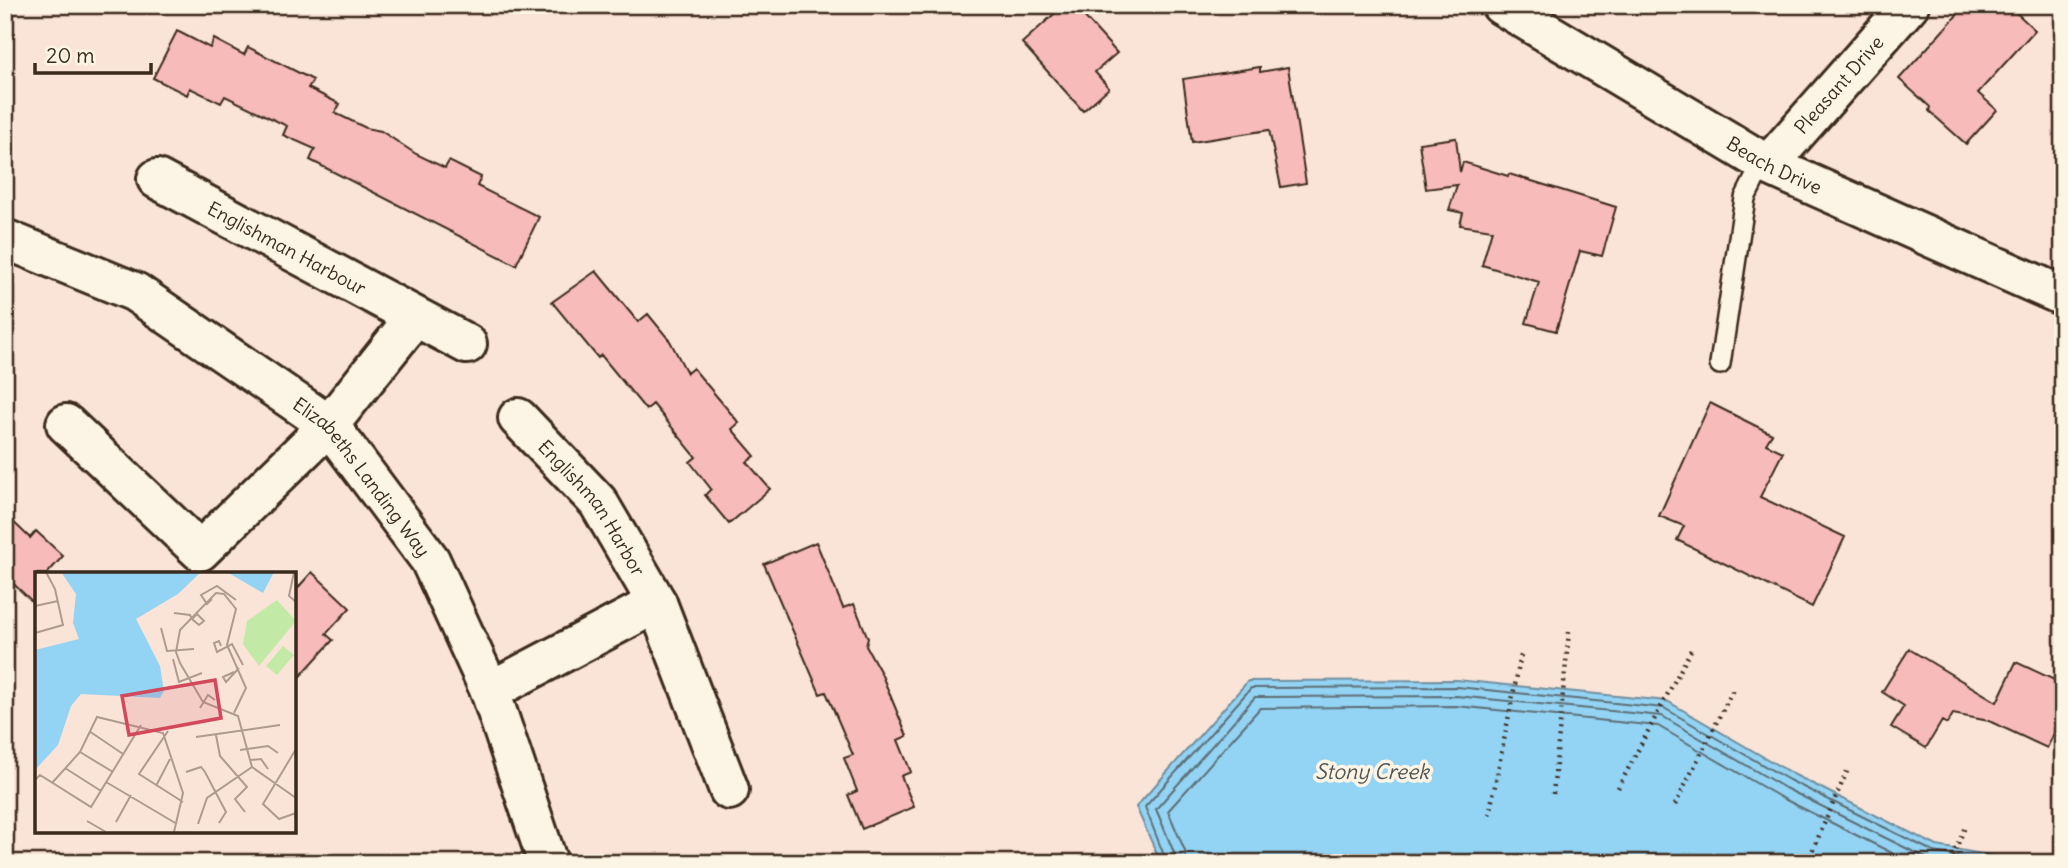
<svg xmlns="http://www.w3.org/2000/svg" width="2068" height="868" viewBox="0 0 2068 868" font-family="Delius,sans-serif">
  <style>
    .water { fill: #93d3f4; stroke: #708f9e; stroke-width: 2 }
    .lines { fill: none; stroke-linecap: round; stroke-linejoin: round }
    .shore { stroke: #5e6e74; stroke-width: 2 }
    .building { fill: #f7bbb9; stroke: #3b2a1e; stroke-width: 2 }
    .service-casing { stroke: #3b2a1e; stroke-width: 24 }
    .minor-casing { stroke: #3b2a1e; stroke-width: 44 }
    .path { stroke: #3b2a1e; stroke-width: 4.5; stroke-dasharray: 2 5; stroke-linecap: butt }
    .service { stroke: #fcf5e5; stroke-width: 19 }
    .minor { stroke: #fcf5e5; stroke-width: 38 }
    .labels { text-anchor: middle; stroke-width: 7; stroke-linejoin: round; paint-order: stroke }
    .street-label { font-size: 19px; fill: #3b2a1e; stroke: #fcf5e5 }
    .water-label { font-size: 21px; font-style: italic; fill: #515454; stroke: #fcf5e5 }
    .inset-road { fill: none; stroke: #ae9a8e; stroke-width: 2 }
    .view { fill: #d1495b; fill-opacity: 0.15; stroke: #d1495b; stroke-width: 3.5 }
    .inset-edge { fill: none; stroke: #3b2a1e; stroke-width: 3.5 }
  </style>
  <rect width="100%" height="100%" fill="#fae4d8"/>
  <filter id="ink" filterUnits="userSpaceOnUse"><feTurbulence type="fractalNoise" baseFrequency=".0143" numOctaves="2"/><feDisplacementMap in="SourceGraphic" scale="14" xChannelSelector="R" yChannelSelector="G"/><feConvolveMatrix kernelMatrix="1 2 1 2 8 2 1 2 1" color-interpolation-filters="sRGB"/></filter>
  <g filter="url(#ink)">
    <path class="water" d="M1457 680 1667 701 1793 774 1937 846 2034 863H1161L1136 807 1248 681Z"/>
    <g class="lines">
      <path class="shore" d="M1167 863 1145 807 1251 688 1457 687 1664 708 1789 780 1934 852 1993 863
        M1176 863 1175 855 1156 809 1255 697 1456 696 1662 716 1785 788 1930 860 1943 863
        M1186 863 1185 851 1168 811 1260 708 1456 706 1658 726 1780 797 1912 863"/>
    </g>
    <path class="building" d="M1064 5H1074L1117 53 1095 72 1109 88 1083 111 1022 43Z
      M1966 5H2008L2035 30 1978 93 1997 110 1966 144 1929 111 1930 107 1899 79Z
      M177 31 210 48 214 39 244 55 248 47 313 80 308 88 340 104 335 113 366 128 381 131 416 154 445 168 449 161 481 177 477 186 539 217 516 265 310 160 315 149 283 135 287 126 225 96 221 103 190 88 187 95 153 78Z
      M1260 67V72L1288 67 1306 183 1281 187 1269 130 1192 142 1183 79Z
      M1456 138 1460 172 1463 162 1508 176 1509 174 1616 207 1602 256 1580 251 1556 331 1526 323 1539 282 1482 265 1492 230 1460 225 1463 213 1449 210 1457 185 1426 189 1419 143Z
      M596 271 638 322 648 314 670 341 687 373 693 368 739 423 732 429 755 456 747 462 770 489 729 524 705 495 711 489 690 462 696 457 653 404 646 410 601 355 598 358 552 302Z
      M1710 403 1772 434 1766 444 1783 452 1760 497 1845 537 1812 607 1677 540 1684 526 1659 516Z
      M5 514 30 538 36 531 63 556 47 574H37V606L5 576Z
      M816 542 843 608 854 604 868 638 866 646 881 673 907 736 898 740 911 772 901 776 914 807 862 829 848 795 857 791 844 758 853 755 826 692 820 694 764 564Z
      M312 572 350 608 326 634 333 640 294 683V592Z
      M1909 649 1997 702 2016 662 2063 684V715L2047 748 1989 721 1953 714 1947 724 1942 721 1926 748 1891 727 1904 706 1882 692Z"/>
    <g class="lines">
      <g class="service-casing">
        <path id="service" d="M1720 364 1745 198 1763 162"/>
      </g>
      <g class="minor-casing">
        <g id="minor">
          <path id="s1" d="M1501 5 1768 165 2063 296"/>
          <path id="s2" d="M1768 165 1909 5"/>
          <path id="s3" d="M157 179 467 344"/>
          <path id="s4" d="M5 239 135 292 329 425 430 560 490 691 548 863"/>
          <path id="s5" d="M518 418 598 502 657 603 729 790"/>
          <path d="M66 424 200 551 329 425 415 317"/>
          <path d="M490 691 657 603"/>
        </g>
      </g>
      <path class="path" d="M1618 788 1691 650
        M1553 794 1569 632
        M1675 805 1733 690
        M1489 815 1521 655
        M1807 863 1849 767
        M1950 863 1965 827
        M2052 863 2055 854"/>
      <use href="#service" class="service"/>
      <use href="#minor" class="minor"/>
    </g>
  </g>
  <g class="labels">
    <g class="street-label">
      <text dy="7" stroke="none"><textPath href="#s2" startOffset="107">Pleasant Drive</textPath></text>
      <text dy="7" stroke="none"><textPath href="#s1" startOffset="317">Beach Drive</textPath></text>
      <text dy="7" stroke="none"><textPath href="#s3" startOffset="147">Englishman Harbour</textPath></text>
      <text dy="7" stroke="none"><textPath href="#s4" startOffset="436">Elizabeths Landing Way</textPath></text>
      <text dy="7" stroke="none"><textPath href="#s5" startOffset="117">Englishman Harbor</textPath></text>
    </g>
    <g class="water-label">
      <text x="1372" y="779">Stony Creek</text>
    </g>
  </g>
  <g transform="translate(35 572)">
    <rect width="261" height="261" fill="#fae4d8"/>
    <path d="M242 28 261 49 224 94 208 72 212 49ZM248 74 259 83 242 103 231 94Z" fill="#c2eaa6"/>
    <path d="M26 0H166L143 22 101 47 125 94 129 119 125 126 46 122 36 134 23 173 0 198V78L44 67 38 51 41 22ZM192 0H239L228 21Z" fill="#93d3f4"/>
    <path class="inset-road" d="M259 0 254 24 261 30M177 27 172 32 166 23 182 14 201 28M0 34 23 29M139 41 155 43 157 47 164 53 169 49 162 42 157 47M126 56 132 79 159 77M0 61 28 53 20 17 11 0M186 74 184 69 179 71 182 80 197 72 208 93M138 87 144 110 167 101M199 100 188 105 191 110 204 96M165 136 173 123 180 128M199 141 211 116 192 73 201 37 189 22 181 21 145 58 141 80 145 91 168 130 203 144 217 195 261 226M54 159 88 182M133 159 104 202 148 230M181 163 185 184 212 215 200 227 210 240M161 165 245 153M261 177 228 232 244 247 261 241M205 178 233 174 243 181M45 180 78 200M215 188 226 187 233 197M30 196 66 219M151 200 166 195 170 200 191 240 184 251M0 208 5 203 56 235 106 153M71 210 142 252M17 211 45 180 62 145 128 161 148 221 139 260M121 214 135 187M52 249 71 260M81 250 96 223M163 252 172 226 217 195"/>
    <path class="view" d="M180 108 186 146 94 163 87 124Z"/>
    <rect width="261" height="261" class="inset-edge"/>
  </g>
  <rect width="2068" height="868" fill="none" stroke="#fcf5e5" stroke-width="28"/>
  <rect x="14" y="14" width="2040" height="840" fill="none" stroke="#3b2a1e" stroke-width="2.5" filter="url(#ink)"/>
  <path d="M35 63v10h116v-10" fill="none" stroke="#3b2a1e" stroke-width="3.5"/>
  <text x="46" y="63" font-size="21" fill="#3b2a1e" stroke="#fcf5e5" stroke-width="5" paint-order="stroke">20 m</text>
</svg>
